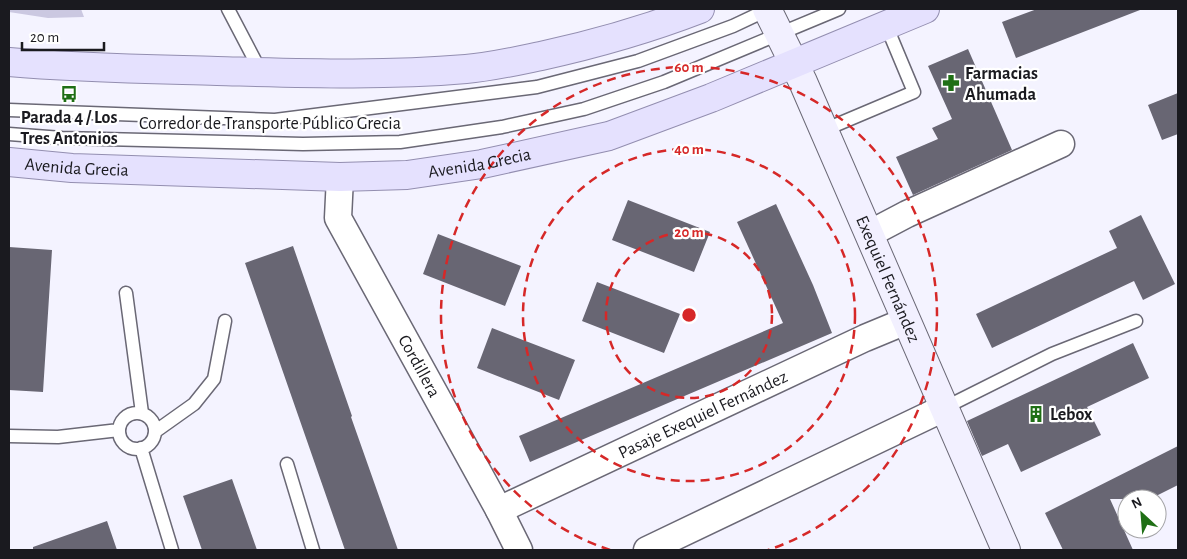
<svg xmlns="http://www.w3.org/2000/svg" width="1187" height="559" viewBox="0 0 1187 559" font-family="'Alegreya Sans',sans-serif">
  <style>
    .green { fill: #cbc8e1 }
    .building { fill: #686673 }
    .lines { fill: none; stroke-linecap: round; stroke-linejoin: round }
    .lane-casing { stroke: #6a6875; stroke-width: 15 }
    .street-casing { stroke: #6a6875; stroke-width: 29 }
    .secondary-casing { stroke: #6a6875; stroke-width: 30 }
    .primary-casing { stroke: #938eb0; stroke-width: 30 }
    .lane { stroke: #fff; stroke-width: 12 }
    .street { stroke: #fff; stroke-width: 26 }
    .secondary { stroke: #f2f0ff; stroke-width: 28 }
    .primary { stroke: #e5e1fe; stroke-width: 28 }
    .ring { fill: none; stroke: #d62828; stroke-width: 2.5; stroke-dasharray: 9 6 }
    .labels { text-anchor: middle; stroke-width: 4.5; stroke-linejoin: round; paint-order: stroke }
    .poi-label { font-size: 18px; font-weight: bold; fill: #1a1a1f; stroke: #fff; text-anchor: start }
    .street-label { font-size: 18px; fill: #1a1a1f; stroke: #fff }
    .centre { fill: #d62828; stroke: #fff; stroke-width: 2.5 }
    .ring-label { font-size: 15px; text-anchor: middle; font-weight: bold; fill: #d62828; stroke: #fff; stroke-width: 4.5; stroke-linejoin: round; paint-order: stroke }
  </style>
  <rect width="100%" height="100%" fill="#f4f3ff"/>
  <path class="green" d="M9 9H81L84 17 48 18 9 12Z"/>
  <path class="building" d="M1037 9H1140V10L1016 58 1002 22Z
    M968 49 1012 150 913 195 896 157 938 139 932 128 952 119 928 66Z
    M1178 93V134L1162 140 1148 105Z
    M628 200 710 232 694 272 612 240Z
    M776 204 813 285 832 333 530 462 519 436 783 323 737 222Z
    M1141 215 1175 284 1143 300 1134 281 992 348 976 314 1117 248 1109 231Z
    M438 234 521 266 505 306 423 274Z
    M293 246 352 416 351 417 398 550H345L245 263Z
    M9 247 52 250 43 392 9 390Z
    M597 282 680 314 664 353 582 321Z
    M492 328 575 360 559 400 477 368Z
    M1133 343 1149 378 1087 407 1101 435 1021 472 1008 444 982 456 967 421Z
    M1178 446V485L1150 499H1110L1133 550H1063L1045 513Z
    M232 479 257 550H202L183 496Z
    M107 521 117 550H33V547Z"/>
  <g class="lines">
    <g class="lane-casing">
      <path id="lane" d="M228 9 261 72
        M9 110 275 120 537 87 638 61 733 26 769 9
        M824 130 914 92 886 25
        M9 134 62 138 303 144 400 142 502 127 584 109 664 82 839 9
        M126 293 142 413
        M944 408 1052 354 1136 321
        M119 431a18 18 0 1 1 36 0a18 18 0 1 1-36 0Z
        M156 431 194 404 214 379 225 321
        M9 436 58 437 119 430
        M141 448 172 550
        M287 464 313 550"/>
    </g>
    <g class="street-casing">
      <g id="street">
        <path id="s1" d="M340 177 338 218 499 510 519 550"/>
        <path d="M869 234 907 214 1061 144"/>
        <path id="s2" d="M499 510 865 338 906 321"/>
        <path d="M647 550 944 408"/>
      </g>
    </g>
    <g class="secondary-casing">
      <g id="secondary">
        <path id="s3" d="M767 9 803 82 1006 550"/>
      </g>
    </g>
    <g class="primary-casing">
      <g id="primary">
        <path d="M9 62C78 68 147 69 217 71 300 73 383 76 466 69 491 67 517 61 541 56 596 44 648 29 700 9"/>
        <path id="s4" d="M9 162 72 168 340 177 407 175 482 164 609 136 711 98 925 9"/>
      </g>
    </g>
    <use href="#lane" class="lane"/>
    <use href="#street" class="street"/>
    <use href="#secondary" class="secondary"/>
    <use href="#primary" class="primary"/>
  </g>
  <g class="ring">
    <circle cx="689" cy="315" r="83"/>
    <circle cx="689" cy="315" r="166"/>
    <path d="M610 550A248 248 0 1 1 768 550"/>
  </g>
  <defs>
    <g id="pharmacy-bare" transform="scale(1.35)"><path d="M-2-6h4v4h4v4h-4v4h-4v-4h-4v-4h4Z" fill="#1f6f15" stroke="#fff" stroke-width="2.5" paint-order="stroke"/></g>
    <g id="bus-bare" transform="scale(1.35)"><path d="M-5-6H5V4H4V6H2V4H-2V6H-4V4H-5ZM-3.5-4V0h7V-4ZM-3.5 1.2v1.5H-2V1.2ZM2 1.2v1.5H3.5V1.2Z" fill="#1f6f15" stroke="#fff" stroke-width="2.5" paint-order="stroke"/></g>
    <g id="building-bare" transform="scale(1.35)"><path d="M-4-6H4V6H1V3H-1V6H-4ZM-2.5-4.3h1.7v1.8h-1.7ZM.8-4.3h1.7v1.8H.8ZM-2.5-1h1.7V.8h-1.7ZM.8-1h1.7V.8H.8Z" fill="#1f6f15" stroke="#fff" stroke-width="2.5" paint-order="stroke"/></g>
  </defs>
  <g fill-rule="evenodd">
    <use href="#pharmacy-bare" x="951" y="83"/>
    <use href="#bus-bare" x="69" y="94"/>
    <use href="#building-bare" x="1036" y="414"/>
  </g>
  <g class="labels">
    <g class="poi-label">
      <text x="965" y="79">Farmacias<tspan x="965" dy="21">Ahumada</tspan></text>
      <text x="69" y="123" text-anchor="middle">Parada 4 / Los<tspan x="69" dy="21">Tres Antonios</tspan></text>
      <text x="1050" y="420">Lebox</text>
    </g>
    <g class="street-label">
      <text x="270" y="129">Corredor de Transporte Público Grecia</text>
      <text dy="6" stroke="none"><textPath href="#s4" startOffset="472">Avenida Grecia</textPath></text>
      <text dy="6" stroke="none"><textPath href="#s4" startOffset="68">Avenida Grecia</textPath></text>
      <text dy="6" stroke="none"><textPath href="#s3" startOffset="296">Exequiel Fernández</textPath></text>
      <text dy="6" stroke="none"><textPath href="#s1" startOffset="210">Cordillera</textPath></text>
      <text dy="6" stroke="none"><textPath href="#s2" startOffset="225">Pasaje Exequiel Fernández</textPath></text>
    </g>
  </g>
  <circle cx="689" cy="315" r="8" class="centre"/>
  <g class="ring-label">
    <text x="689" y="72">60 m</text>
    <text x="689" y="154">40 m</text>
    <text x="689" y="237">20 m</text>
  </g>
  <rect width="1187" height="559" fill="none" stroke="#1a1a1f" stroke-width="20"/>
  <g transform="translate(1142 514) rotate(334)"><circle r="24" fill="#ffffff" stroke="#a3a3a5"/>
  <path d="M0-4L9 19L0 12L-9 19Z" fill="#1f6f15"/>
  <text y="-8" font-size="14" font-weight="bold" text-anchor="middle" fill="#1a1a1f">N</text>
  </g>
  <path d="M22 42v8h82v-8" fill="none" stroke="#1a1a1f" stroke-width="2.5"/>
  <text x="30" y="42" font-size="15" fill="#1a1a1f" stroke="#ffffff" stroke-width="4" paint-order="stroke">20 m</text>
</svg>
